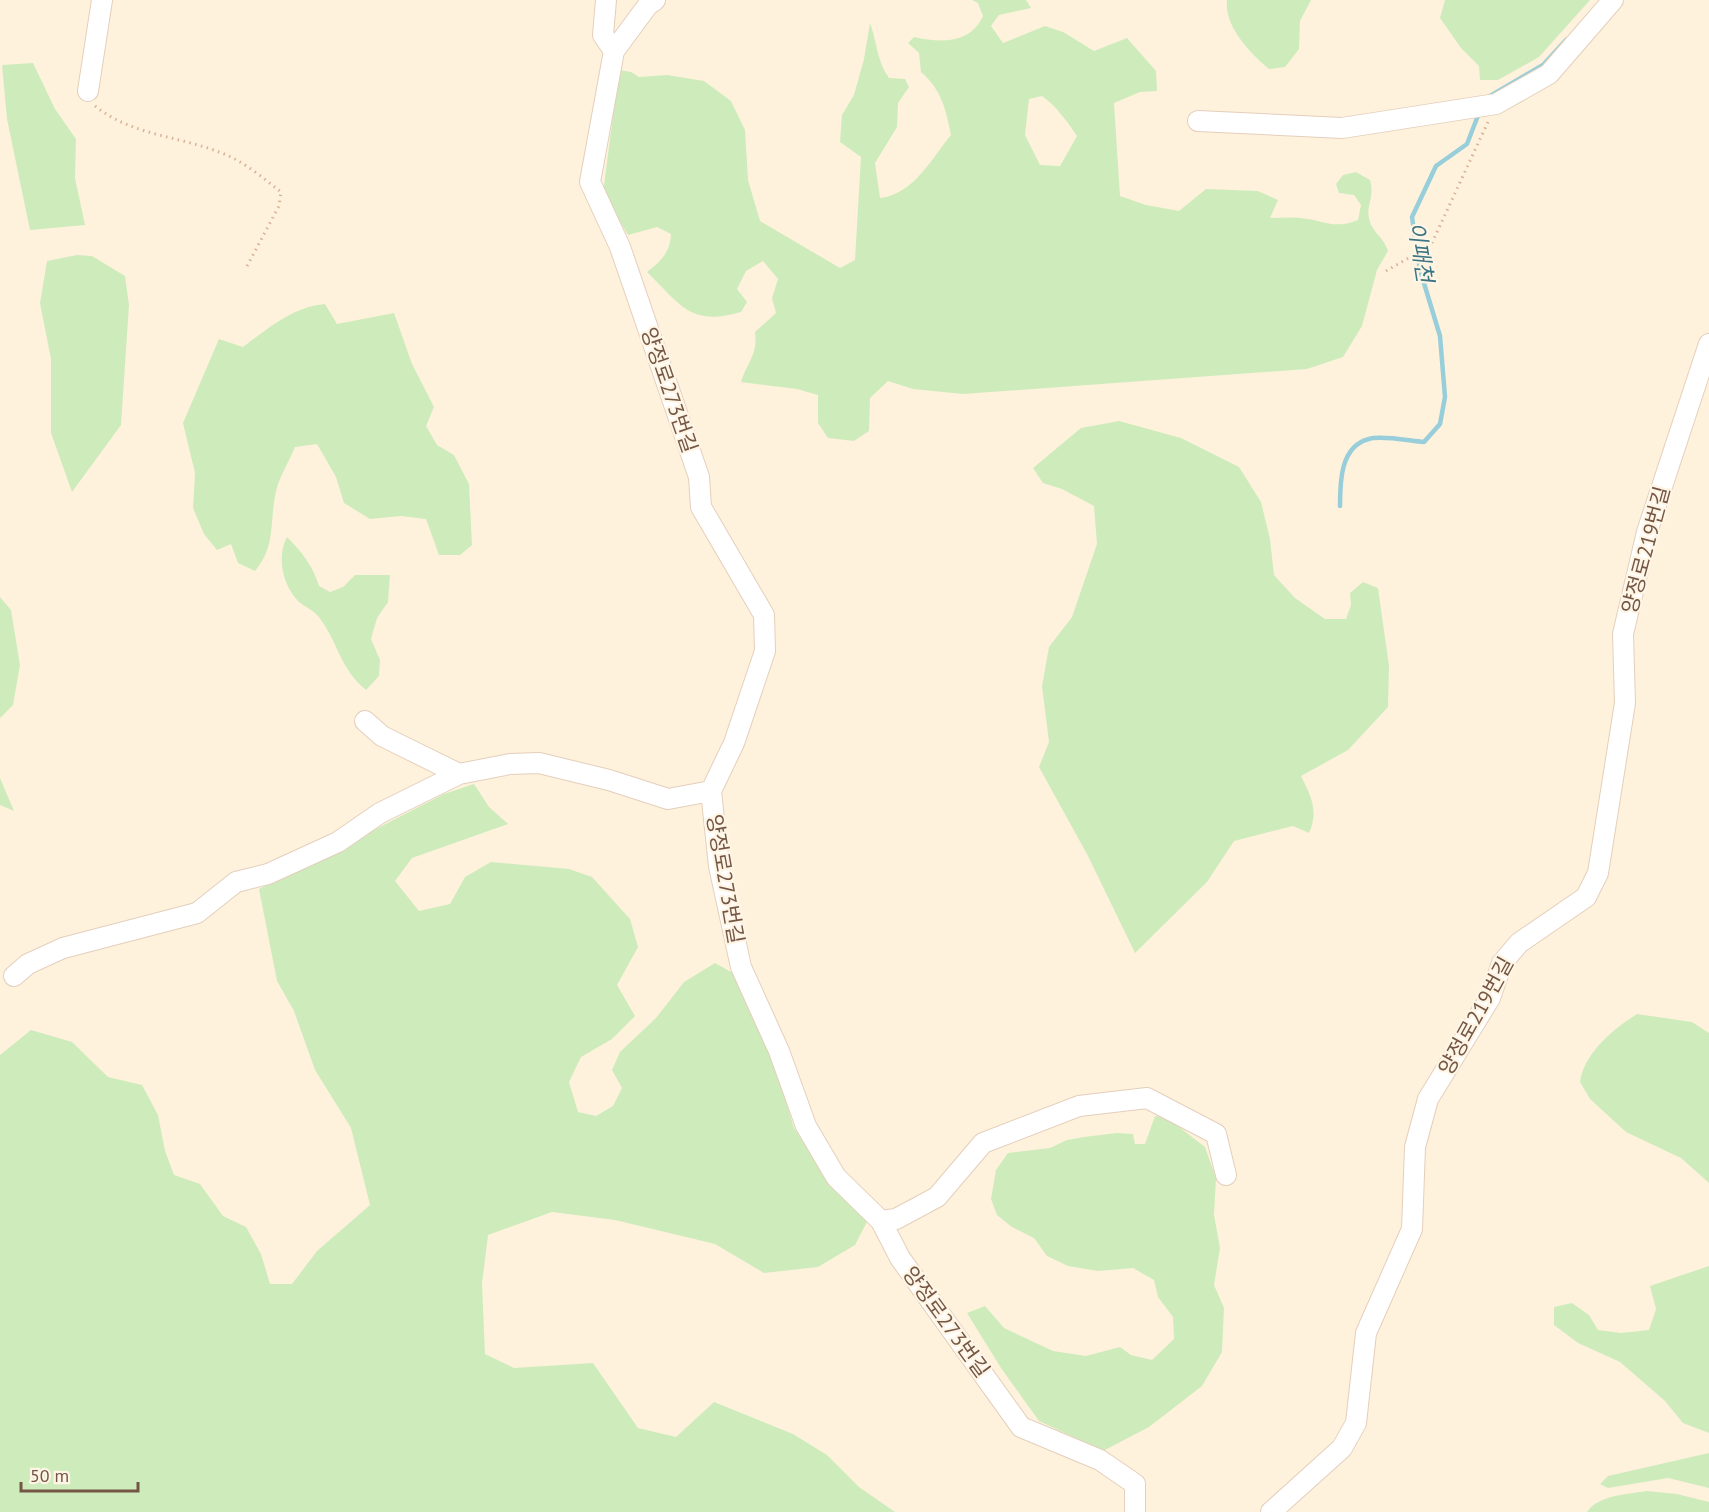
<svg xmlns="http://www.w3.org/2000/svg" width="1709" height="1512" viewBox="0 0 1709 1512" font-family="'PT Sans','Noto Sans KR',sans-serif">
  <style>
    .green { fill: #ceebbc; fill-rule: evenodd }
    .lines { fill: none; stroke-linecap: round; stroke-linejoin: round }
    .stream { stroke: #97ceda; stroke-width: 4.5 }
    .minor-casing { stroke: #e4cfbc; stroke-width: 22 }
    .path { stroke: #d9b297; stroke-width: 3; stroke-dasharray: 1.5 4.5; stroke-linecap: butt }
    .minor { stroke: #fff; stroke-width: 20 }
    .labels { text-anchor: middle; stroke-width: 4.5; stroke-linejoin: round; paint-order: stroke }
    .street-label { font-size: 21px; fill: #745645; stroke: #fff5e5 }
    .water-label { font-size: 22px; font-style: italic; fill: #3b7583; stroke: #fff5e5 }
  </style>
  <rect width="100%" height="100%" fill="#fef2dd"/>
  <path class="green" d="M972 0H1026L1031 8 999 15 991 26 1003 43 1045 26 1063 32 1094 51 1127 38 1156 71 1157 91 1140 92 1114 103 1120 196 1146 205 1179 211 1206 189 1258 191 1278 200 1270 218C1280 218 1291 217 1300 218 1324 220 1333 230 1358 220L1361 205 1354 195 1339 193 1336 184 1343 175 1356 172 1370 180C1375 197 1366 205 1369 218 1372 233 1384 237 1388 251L1377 270 1362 326 1343 357 1307 369 963 394 913 389 888 381 870 398 869 431 854 441 828 438 818 423V395L797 389 741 382C748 361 758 354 755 332L776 313 772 298 778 279 763 261 746 271 737 289 747 302 741 312C690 327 680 304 647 272 661 261 670 253 671 234L657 227 628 235 603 193 619 70 631 72 639 77 667 75 704 81 731 101 745 130 748 180 760 221 840 268 855 260 861 157 840 142 842 115 854 95 864 59 870 23C877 42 877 62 889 78L905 79 909 87 898 103 897 127 875 163 880 198C914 194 931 159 951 135 946 109 941 89 921 72L919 53 908 43 914 37C941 43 970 44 983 16L978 3ZM1042 96C1056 106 1067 121 1077 136L1060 166 1040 165 1025 135 1029 99Z
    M1227 0H1311L1300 21 1299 49 1285 67 1269 69C1250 53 1224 26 1227 0Z
    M1445 0H1590L1539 57 1498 80H1480L1479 66 1461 48 1440 18Z
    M33 63 55 109 76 139 75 178 85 225 30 230 7 119 2 65Z
    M77 255 92 256 125 276 129 305 121 425 72 492 51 433V359L40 303 47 261Z
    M325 304 337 324 394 313 412 364 434 407 426 426 437 445 454 455 469 484 472 545 460 555H439L426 519 401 516 370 519 344 503 336 477 317 444 295 447C289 462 277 480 275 496 270 524 275 548 255 571L238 563 231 544 217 550 204 534 193 508 195 473 183 423 219 339 243 347C269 328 292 307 325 304Z
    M1119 421 1181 438 1239 467 1261 502 1270 539 1274 575 1295 598 1325 619H1346L1351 605 1350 593 1363 582 1378 588 1389 666 1388 707 1348 750 1301 776C1311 796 1319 811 1309 833L1293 826 1234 841 1207 882 1135 953 1088 856 1039 767 1049 742 1042 686 1049 647 1072 617 1097 544 1094 506 1062 489 1043 483 1033 468 1081 428Z
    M287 537C302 552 313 566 319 586L330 592 343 587 355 575H390L388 602 377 618 371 639 380 660 379 676 366 690C339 668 338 641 318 616 313 610 305 607 299 602 283 586 276 557 287 537Z
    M0 597 11 610 20 665 13 705 0 718Z
    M0 778 14 811 0 805Z
    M474 784 489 807 508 824 412 858 395 881 419 911 450 904 465 877 491 862 569 869 592 877 630 919 638 947 617 985 635 1016 612 1039 581 1057 569 1082 578 1112 596 1116 613 1106 622 1088 612 1070 620 1052 656 1018 684 982 715 963 733 973 769 1047 794 1128 834 1188 868 1220 855 1245 818 1267 764 1273 715 1244 615 1220 552 1212 488 1235 482 1284 485 1354 514 1368 593 1363 638 1428 676 1437 714 1402 793 1434 827 1455 859 1487 895 1512H0V1055L31 1030 72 1042 108 1077 142 1085 158 1115 165 1151 174 1175 200 1184 223 1216 246 1227 261 1254 270 1284H292L317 1251 370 1205 351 1128 315 1070 294 1011 277 981 259 889 444 794Z
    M1637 1014 1692 1022 1709 1033V1183L1681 1158 1626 1132 1590 1099 1580 1082C1584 1053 1613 1029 1637 1014Z
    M1155 1116 1166 1117 1205 1147 1216 1178 1214 1215 1220 1248 1214 1285 1224 1308 1222 1352 1202 1386 1149 1427 1103 1451 1039 1421 1001 1368 967 1313 985 1306 1004 1328 1053 1351 1086 1356 1120 1347 1131 1355 1152 1360 1174 1339 1173 1317 1158 1297 1154 1280 1133 1268 1098 1271 1068 1266 1047 1256 1034 1238 1012 1227 997 1215 991 1199 996 1170 1008 1153 1050 1148 1067 1140 1084 1137 1117 1133 1133 1134 1135 1144H1145Z
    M1709 1266V1433L1683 1423 1665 1401 1620 1362 1578 1343 1554 1325V1307L1572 1303 1589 1315 1598 1330 1621 1333 1649 1330 1656 1309 1650 1286Z
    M1709 1453V1488L1668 1478 1608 1488 1600 1484 1608 1476Z
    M1647 1491 1677 1494 1709 1502V1512H1587C1598 1495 1629 1494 1647 1491Z"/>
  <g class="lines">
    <path class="stream" d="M1485 99 1543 65 1566 40
      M1340 506C1340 483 1340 446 1369 439 1381 435 1410 441 1424 442L1440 424 1445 397 1440 336 1420 270 1412 217 1436 166 1467 144 1479 113"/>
    <g class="minor-casing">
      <path id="minor" d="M606 0 603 35 614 51 590 182 620 247 699 477 701 507 764 615 765 651 734 743 711 791 719 866 741 967 779 1051 806 1126 836 1177 881 1221 900 1258 1021 1427 1100 1460 1135 1484V1512
        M614 51 648 5 655 0
        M88 91 102 0
        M1198 121 1342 128 1496 104 1549 74 1613 0
        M365 721 382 736 459 774
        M14 976 28 964 63 948 197 913 236 882 268 874 338 842 380 813 459 774 510 764 539 763 609 780 668 799 711 791
        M881 1221 896 1219 937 1197 983 1143 1079 1106 1147 1098 1216 1134 1226 1175
        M1271 1512 1342 1448 1356 1423 1366 1333 1412 1229 1415 1147 1428 1099 1490 998 1502 963 1519 943 1586 897 1598 873 1625 703 1623 634 1647 532 1709 344"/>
    </g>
    <path class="path" d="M95 106C131 135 178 136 219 152 242 160 262 177 281 192L279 206 246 268
      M1386 271 1431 245 1488 122"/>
    <use href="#minor" class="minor"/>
  </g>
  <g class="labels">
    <g class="street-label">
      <text transform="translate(669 390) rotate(71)" y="7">양정로273번길</text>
      <text transform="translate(1646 550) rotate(-75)" y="7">양정로219번길</text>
      <text transform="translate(725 879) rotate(80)" y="7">양정로273번길</text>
      <text transform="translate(1476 1016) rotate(-61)" y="7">양정로219번길</text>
      <text transform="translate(946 1322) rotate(54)" y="7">양정로273번길</text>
    </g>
    <g class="water-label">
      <text transform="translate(1421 252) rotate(81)" y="8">이패천</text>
    </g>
  </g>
  <path d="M21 1482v9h117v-9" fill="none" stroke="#745645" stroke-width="3"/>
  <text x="30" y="1482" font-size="18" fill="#745645" stroke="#fff5e5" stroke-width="4.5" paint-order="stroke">50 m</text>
</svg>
